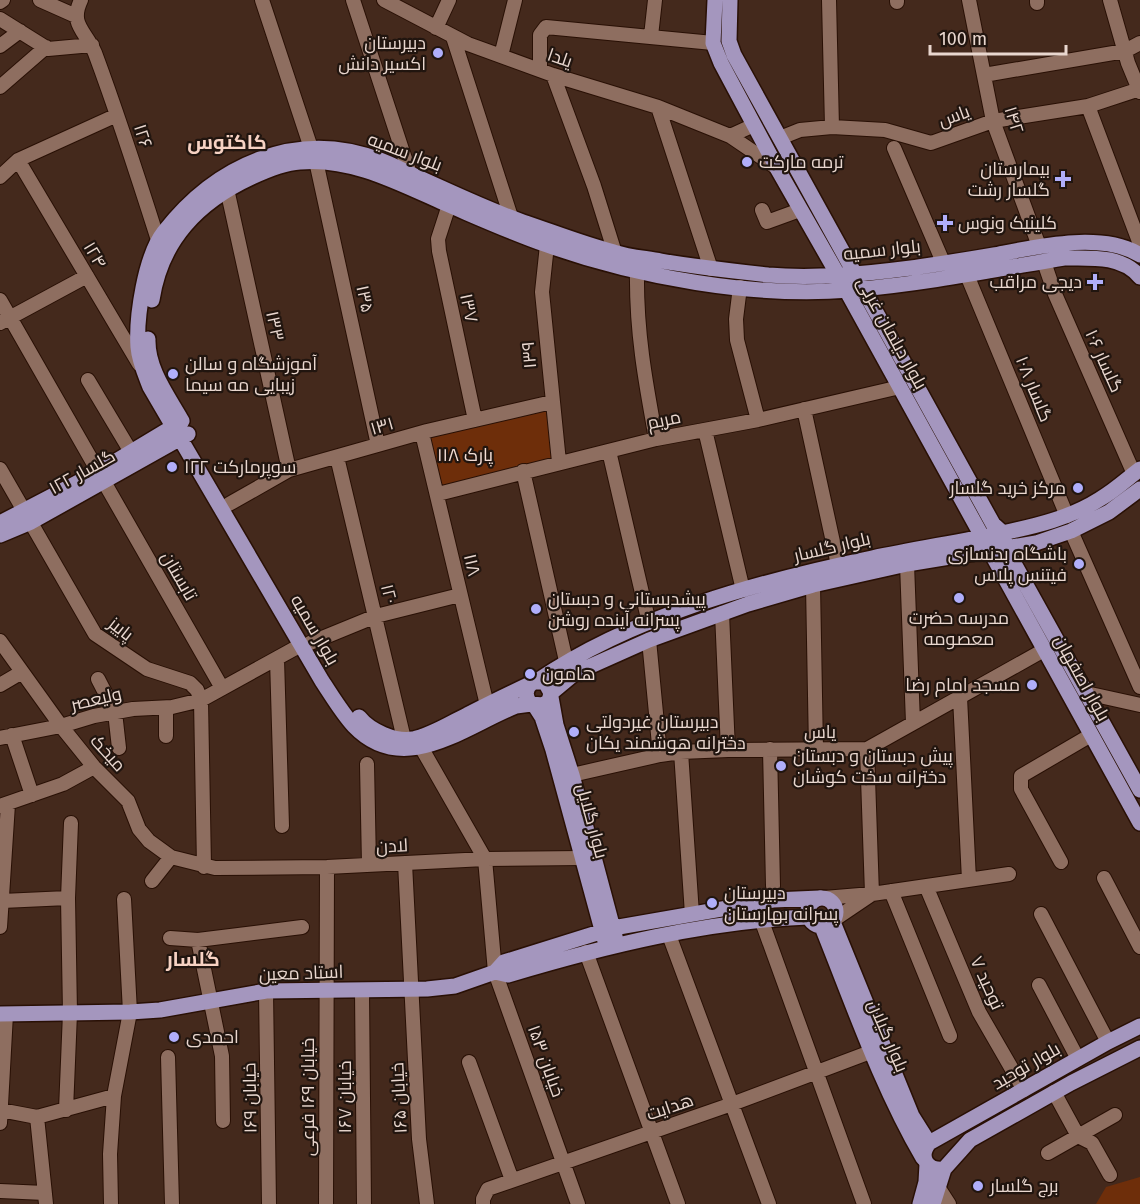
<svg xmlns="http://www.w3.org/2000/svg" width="1140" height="1204" viewBox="0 0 1140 1204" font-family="'Fira Sans',Cairo,sans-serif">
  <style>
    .green { fill: #6e2e0a }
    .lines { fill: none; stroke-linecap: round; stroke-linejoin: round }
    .minor-casing { stroke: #291005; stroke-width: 16 }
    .major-casing { stroke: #291005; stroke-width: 18 }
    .minor { stroke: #8e6e60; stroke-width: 14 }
    .major { stroke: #a496be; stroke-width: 15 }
    .poi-dot { fill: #b0aefa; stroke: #21150f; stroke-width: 2 }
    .labels { text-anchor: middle; stroke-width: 4.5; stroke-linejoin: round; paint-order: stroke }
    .poi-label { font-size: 18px; fill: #e9d7cf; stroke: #21150f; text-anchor: start }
    .street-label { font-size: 18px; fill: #e9d7cf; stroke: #21150f }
    .park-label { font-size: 18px; fill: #f3ddd4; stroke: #21150f }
    .neighbourhood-label { font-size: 20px; font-weight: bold; fill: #f7d2c3; stroke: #21150f }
  </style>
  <rect width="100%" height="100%" fill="#44291c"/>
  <path class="green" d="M546 410 552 458 441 489 428 437Z
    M1140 1177V1204H1096L1106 1187Z"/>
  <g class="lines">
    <g class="minor-casing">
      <path id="minor" d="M40 0 76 16
        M81 0C69 25 86 31 95 53 118 115 138 177 158 240
        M262 0 311 148
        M353 0 410 174
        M384 0 468 44 553 75 658 107 730 136 777 168
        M829 0 832 127
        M897 0V2
        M969 0 993 121 1039 246
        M1037 0V3
        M1110 0 1128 63 1140 92
        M0 2 3 0
        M0 19 48 49 92 45
        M436 28 449 0
        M651 36 655 0
        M453 37 511 217
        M0 46 20 31
        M501 56 515 0
        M540 70V35L546 27 713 43
        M553 75 594 186 615 253
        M984 75 1125 51 1140 43
        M0 87 46 47
        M1088 106 1140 244
        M658 107 711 269
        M730 136 754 125
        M780 138 800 130 832 127 885 130 931 143 993 121 1088 106 1140 89
        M894 148 943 262
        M18 160 139 364
        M316 161 378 445
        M0 177 18 160 117 115
        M227 189 289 470
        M449 205 438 239 439 251 475 420
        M762 210 767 222 800 210
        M547 245 542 292 559 462
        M1044 262 1055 294 1134 474
        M637 270C636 330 645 380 656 439
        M967 275 1067 516
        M740 287 736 319 737 340 758 420
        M0 300 222 688
        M0 323 87 276
        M88 380 131 452
        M804 409 838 565
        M705 430 743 590
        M422 433 487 705
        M609 451 649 623
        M337 457 404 739
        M0 469 95 634 147 669 190 683 197 690 201 700 204 867
        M523 471 566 661
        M438 494 656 439 758 420 900 387
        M229 504 289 470 427 431 552 402
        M1071 531 1140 687
        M907 564 913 723
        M813 585 816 750
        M722 613 728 750
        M649 640 660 755
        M0 641 61 726 94 767 128 801 139 829 149 841 171 857 215 868 327 867 485 859 582 858
        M310 643 376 616 460 595
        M277 659 282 826
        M98 679 115 712 119 748
        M0 685 22 672
        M1086 693 1140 705
        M960 697 969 880
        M166 708V736
        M12 735 32 795
        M0 738 61 726 94 716 133 709 172 707 201 700 301 645
        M421 747 485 859 495 972 578 1204
        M770 749 773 886
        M867 749 872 894
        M681 752 692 914
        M367 764 369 865
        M572 775 660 755 681 752 728 750 867 749 1044 650
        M0 806 63 784 94 767
        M1061 862 1021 789V776L1091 735
        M405 863 419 1139 427 1204
        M1104 878 1140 947
        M152 881 171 857
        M926 886 979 1012 1024 1090
        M891 891 950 1036
        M824 898 872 894 1009 874
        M2 901 68 898
        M1041 914 1108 1042
        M761 919 864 1204
        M835 919 872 894
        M0 927 8 804
        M669 935 769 1204
        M170 938 198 940 302 927
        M198 940 222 1056 223 1121
        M586 952 678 1204
        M1039 985 1078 1059
        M266 991 269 1204
        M362 991 364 1204
        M168 1057 172 1204
        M469 1062 512 1180
        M1054 1092 1078 1136 1092 1143 1110 1175
        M0 1110 37 1117 114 1096
        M66 1110 70 1013 68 898 71 823
        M37 1117 46 1204
        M0 1123 6 1014
        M1048 1153 1115 1115
        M938 1187 949 1204
        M0 1191 45 1193
        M111 1204 110 1154 114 1096 130 1012 124 899
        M326 1204 327 867
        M483 1204V1199L488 1189 732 1104 873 1051"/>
    </g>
    <g class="major-casing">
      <path id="major" d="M715 0 713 43 721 63 777 168 838 275 1140 823
        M730 0 729 41 734 55 993 524 1003 533 1006 549 1140 790
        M152 300C161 240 198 202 252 177 267 170 283 163 300 162 350 157 399 183 444 203 477 217 512 233 547 245 637 277 754 298 850 290 922 284 993 270 1064 258 1090 258 1122 255 1140 277
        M148 339C147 369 168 396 182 421
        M0 523 98 472 181 422
        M0 535 31 522 188 434
        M537 681C632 616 760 581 872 558 915 549 959 542 1002 533 1036 526 1070 518 1100 499 1114 491 1127 479 1140 469
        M551 693 575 673 649 640 748 604 813 585 907 564 1036 543 1071 531 1109 512 1140 489
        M551 697 556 725 572 775 615 936
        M531 704C524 697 525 688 533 682H545L551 693 549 701 543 705 531 704 516 706C465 726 404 778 354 726 342 713 332 696 322 681L150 387C145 374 139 361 138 347 136 317 145 256 164 232 216 165 297 128 380 160 391 164 402 170 413 175 449 191 486 209 523 222 553 232 583 244 614 252 629 257 645 258 661 261 696 267 732 271 768 275 815 279 864 274 911 268 938 264 966 260 994 255 1035 247 1102 231 1140 255
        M535 706 542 717 553 750 605 941
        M359 717C370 731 395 742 413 739 432 735 450 723 467 715 488 704 509 694 530 684
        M808 912a14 14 0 1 1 28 0a14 14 0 1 1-28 0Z
        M833 922 912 1116 929 1143
        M822 927C853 1004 881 1086 923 1158
        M495 972 508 975C605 946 706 921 808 917
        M0 1014 130 1012 160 1010 266 991 427 989 455 986 495 972 504 962 613 928 773 900 820 898
        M1140 1026 1108 1042 929 1143C918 1157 927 1171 944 1169L970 1140 1071 1083 1140 1048
        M920 1204 926 1182 927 1164
        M933 1204 944 1169"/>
    </g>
    <use href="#minor" class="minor"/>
    <use href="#major" class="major"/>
  </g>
  <g class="poi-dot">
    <circle cx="438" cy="53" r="6"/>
    <circle cx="747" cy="162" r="6"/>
    <path d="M1060 170h6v6h6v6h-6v6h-6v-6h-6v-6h6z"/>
    <path d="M942 214h6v6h6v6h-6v6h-6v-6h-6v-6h6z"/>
    <path d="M1092 273h6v6h6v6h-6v6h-6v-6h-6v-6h6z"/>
    <circle cx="173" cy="374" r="6"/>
    <circle cx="172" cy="467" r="6"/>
    <circle cx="1078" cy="488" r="6"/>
    <circle cx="1079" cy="564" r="6"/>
    <circle cx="959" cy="598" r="6"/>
    <circle cx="536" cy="609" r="6"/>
    <circle cx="530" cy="674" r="6"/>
    <circle cx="1032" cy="685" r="6"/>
    <circle cx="574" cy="732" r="6"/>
    <circle cx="781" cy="766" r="6"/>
    <circle cx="712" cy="903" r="6"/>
    <circle cx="174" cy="1037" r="6"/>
    <circle cx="978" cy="1186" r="6"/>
  </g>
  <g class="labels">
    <g class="poi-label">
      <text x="426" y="49" text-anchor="end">دبیرستان<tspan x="426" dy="21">اکسیر دانش</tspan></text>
      <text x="759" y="168">ترمه مارکت</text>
      <text x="1050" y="175" text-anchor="end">بیمارستان<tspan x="1050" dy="21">گلسار رشت</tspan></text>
      <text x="958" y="229">کلینیک ونوس</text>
      <text x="1082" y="288" text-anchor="end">دیجی مراقب</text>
      <text x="185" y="370">آموزشگاه و سالن<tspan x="185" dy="21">زیبایی مه سیما</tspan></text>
      <text x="184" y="473">سوپرمارکت ۱۲۲</text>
      <text x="1066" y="494" text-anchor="end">مرکز خرید گلسار</text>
      <text x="1067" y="560" text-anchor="end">باشگاه بدنسازی<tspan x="1067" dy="21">فیتنس پلاس</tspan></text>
      <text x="548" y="605">پیشدبستانی و دبستان<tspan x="548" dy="21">پسرانه آینده روشن</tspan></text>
      <text x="959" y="624" text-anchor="middle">مدرسه حضرت<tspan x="959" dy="21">معصومه</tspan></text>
      <text x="542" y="680">هامون</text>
      <text x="1020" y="691" text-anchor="end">مسجد امام رضا</text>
      <text x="586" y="728">دبیرستان غیردولتی<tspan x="586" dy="21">دخترانه هوشمند یکان</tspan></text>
      <text x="793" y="762">پیش دبستان و دبستان<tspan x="793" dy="21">دخترانه سخت کوشان</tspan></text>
      <text x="724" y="899">دبیرستان<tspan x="724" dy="21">پسرانه بهارستان</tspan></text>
      <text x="186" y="1043">احمدی</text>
      <text x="990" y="1192">برج گلسار</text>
    </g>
    <g class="street-label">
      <text transform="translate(560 58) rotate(19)" y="6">یلدا</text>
      <text transform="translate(954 116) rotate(-20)" y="6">یاس</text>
      <text transform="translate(1014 120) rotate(73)" y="6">۱۴۲</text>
      <text transform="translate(143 136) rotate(72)" y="6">۱۲۶</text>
      <text transform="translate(405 152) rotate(21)" y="6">بلوار سمیه</text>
      <text transform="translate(882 250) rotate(-6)" y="6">بلوار سمیه</text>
      <text transform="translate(95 255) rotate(59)" y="6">۱۲۴</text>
      <text transform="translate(365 299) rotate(78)" y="6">۱۳۵</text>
      <text transform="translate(469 308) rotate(78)" y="6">۱۳۷</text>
      <text transform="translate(275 326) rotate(78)" y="6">۱۳۳</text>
      <text transform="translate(892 333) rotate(61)" y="6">بلوار دیلمان غربی</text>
      <text transform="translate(529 355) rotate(-95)" y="6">۱۳۹</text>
      <text transform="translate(1104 361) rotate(66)" y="6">گلسار ۱۰۶</text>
      <text transform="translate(1034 389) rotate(68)" y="6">گلسار ۱۰۸</text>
      <text transform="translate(664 420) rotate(-12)" y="6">مریم</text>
      <text transform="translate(382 426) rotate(-16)" y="6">۱۳۱</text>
      <text transform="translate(82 472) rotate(-29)" y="6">گلسار ۱۲۲</text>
      <text transform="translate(832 547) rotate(-13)" y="6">بلوار گلسار</text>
      <text transform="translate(472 565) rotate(77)" y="6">۱۱۸</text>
      <text transform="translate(179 576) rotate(60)" y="6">تابستان</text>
      <text transform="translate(389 594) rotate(76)" y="6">۱۲۰</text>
      <text transform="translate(121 629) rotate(38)" y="6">پاییز</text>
      <text transform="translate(315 630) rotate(60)" y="6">بلوار سمیه</text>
      <text transform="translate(1082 678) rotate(61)" y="6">بلوار اصفهان</text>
      <text transform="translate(96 699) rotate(-13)" y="6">ولیعصر</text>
      <text x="820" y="738">یاس</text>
      <text transform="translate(108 753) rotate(48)" y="6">میخک</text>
      <text transform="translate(592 821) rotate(75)" y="6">بلوار گلایل</text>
      <text transform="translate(392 846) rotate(-3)" y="6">لادن</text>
      <text transform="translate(301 973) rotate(-2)" y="6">استاد معین</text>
      <text transform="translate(987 983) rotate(66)" y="6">توحید ۷</text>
      <text transform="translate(888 1036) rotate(67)" y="6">بلوار گیلان</text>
      <text transform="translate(546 1061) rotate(70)" y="6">خیابان ۱۵۳</text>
      <text transform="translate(1026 1066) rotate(-30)" y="6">بلوار توحید</text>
      <text transform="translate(308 1097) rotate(-90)" y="6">خیابان ۱۶۹ فرعی</text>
      <text transform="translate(345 1097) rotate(-90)" y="6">خیابان ۱۶۷</text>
      <text transform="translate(250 1098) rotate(-91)" y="6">خیابان ۱۶۹</text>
      <text transform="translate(399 1098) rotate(-93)" y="6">خیابان ۱۶۵</text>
      <text transform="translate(670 1107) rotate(-19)" y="6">هدایت</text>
    </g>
    <g class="park-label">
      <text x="465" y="461">پارک ۱۱۸</text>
    </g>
    <g class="neighbourhood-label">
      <text x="227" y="149">کاکتوس</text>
      <text x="193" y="966">گلسار</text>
    </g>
  </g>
  <path d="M930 45v9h136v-9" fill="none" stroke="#e9d7cf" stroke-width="3"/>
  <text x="939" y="45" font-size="18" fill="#e9d7cf" stroke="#21150f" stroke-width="4.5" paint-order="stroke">100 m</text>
</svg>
